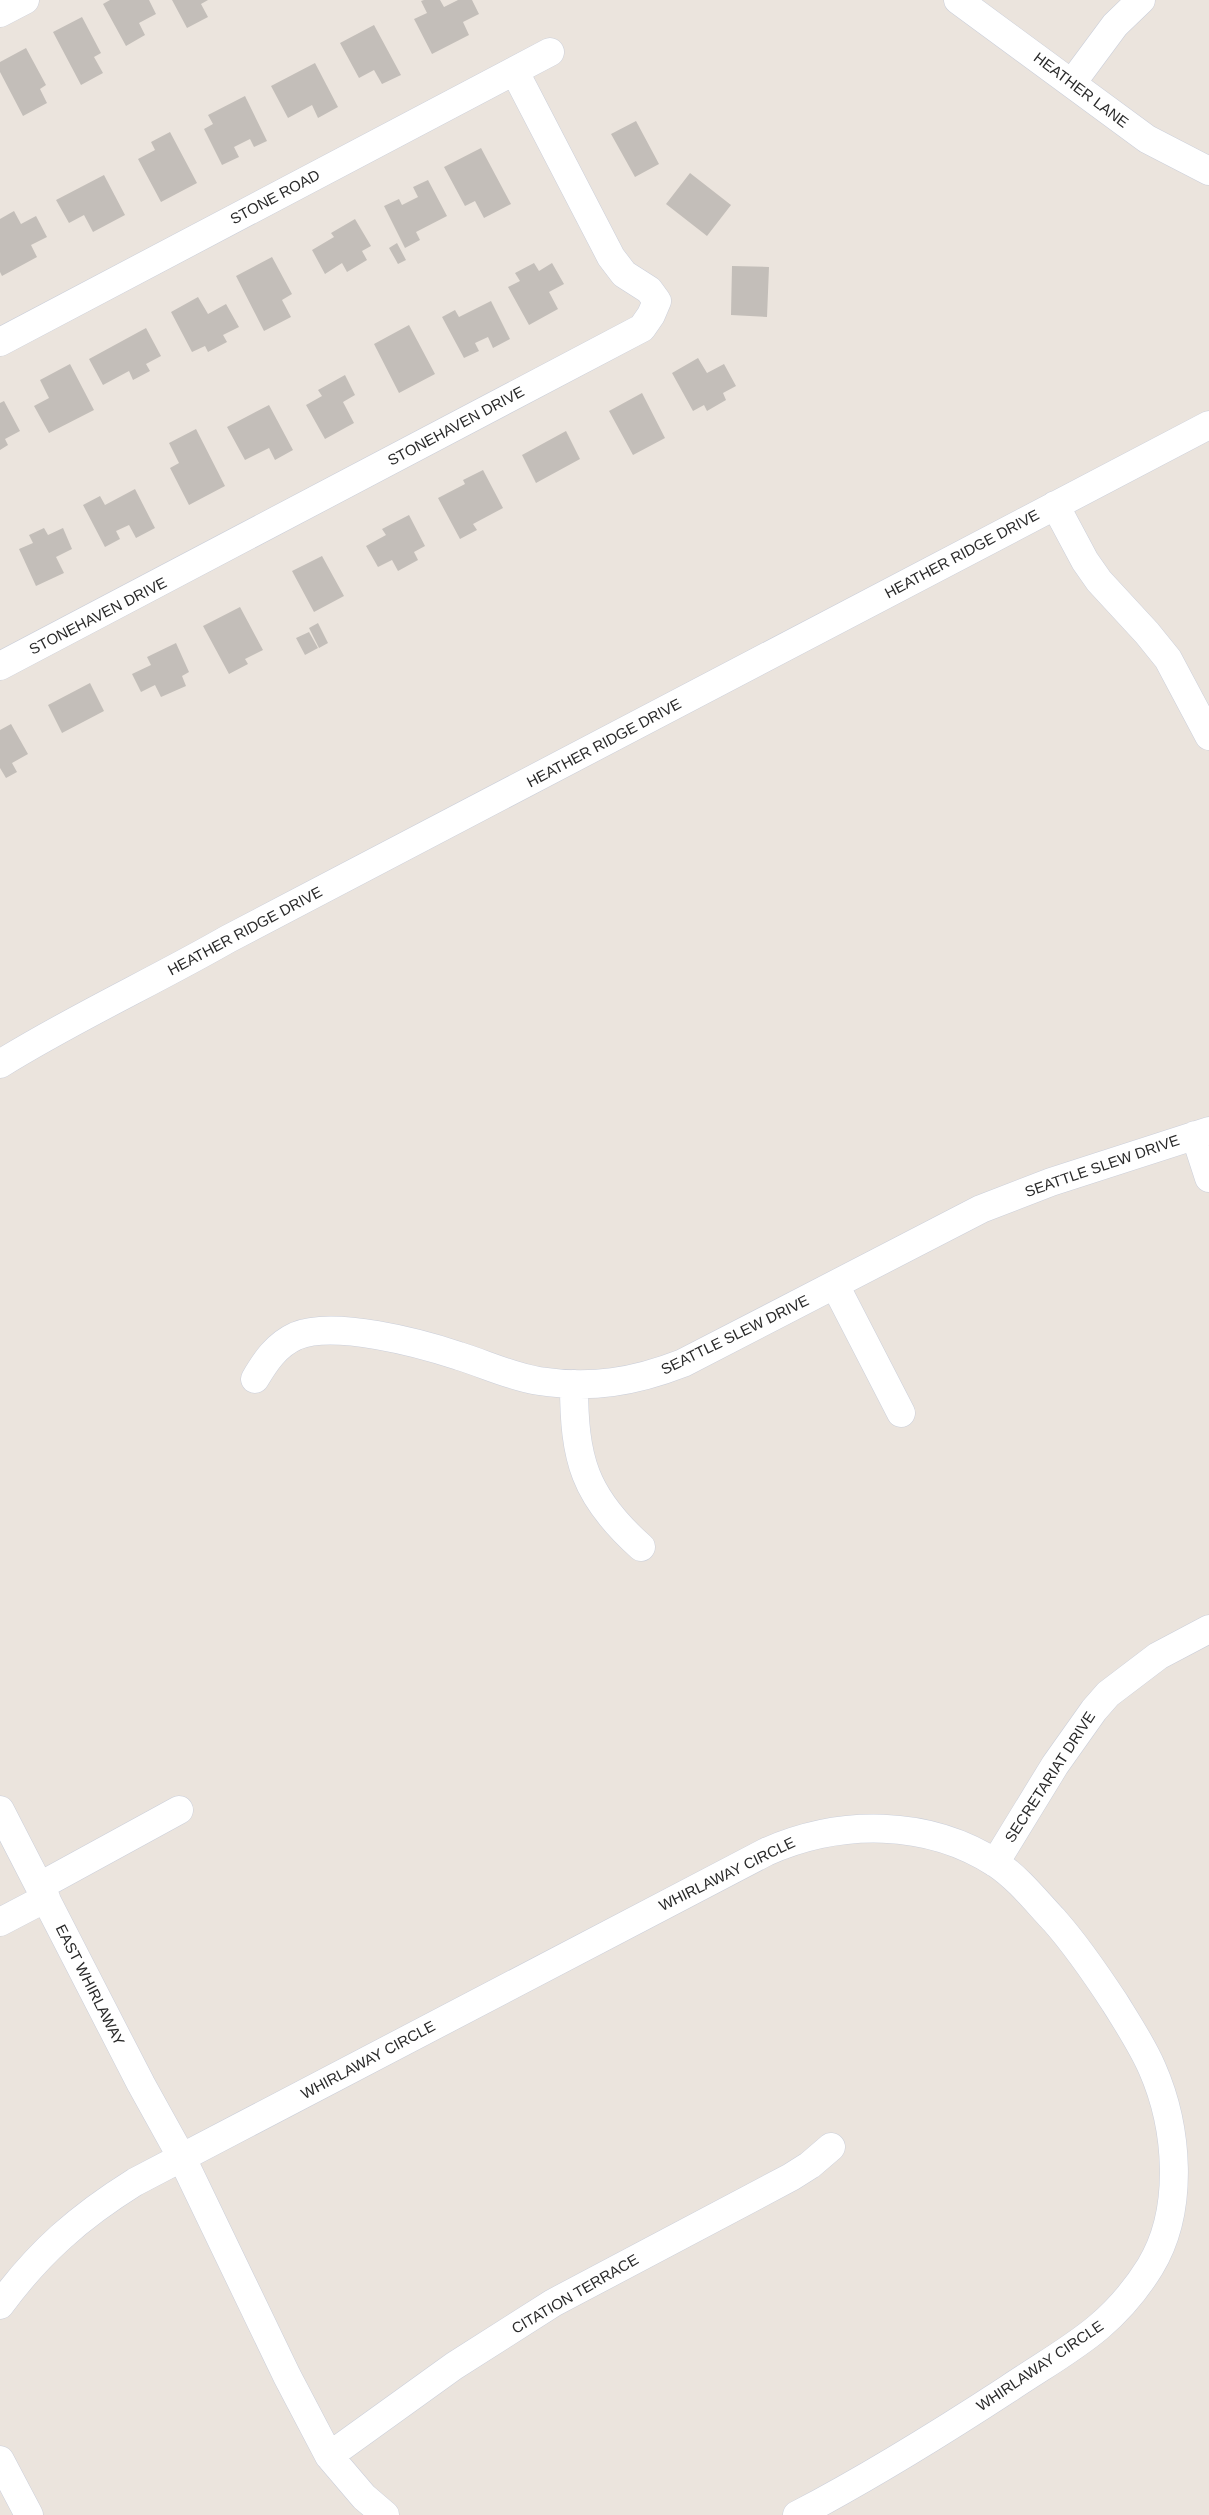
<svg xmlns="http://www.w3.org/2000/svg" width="1209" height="2515" viewBox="0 0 1209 2515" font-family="Helvetica,sans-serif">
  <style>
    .building { fill: #c3beb9 }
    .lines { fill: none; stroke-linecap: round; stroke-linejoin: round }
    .minor-casing { stroke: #cbcfda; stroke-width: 29 }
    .minor { stroke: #fff; stroke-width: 28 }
    .labels { text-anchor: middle; stroke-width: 4.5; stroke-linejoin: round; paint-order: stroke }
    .street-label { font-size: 15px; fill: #2a2a2a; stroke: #fff }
  </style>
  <rect width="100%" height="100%" fill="#ebe4dd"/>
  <path class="building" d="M110 0H149L156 14 139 23 145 35 126 46 103 4Z
    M172 0H208L201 4 208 17 187 28Z
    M424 0H440L444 7 458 0H472L479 14 463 22 469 35 432 54 414 19 427 13 421 1Z
    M82 17 101 53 94 57 103 73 81 85 53 32Z
    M374 25 401 75 382 84 374 70 359 78 340 43Z
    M26 48 46 85 40 89 47 103 23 116 0 72V62Z
    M315 63 338 107 318 118 312 105 288 118 271 86Z
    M245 96 267 141 254 147 250 139 234 147 239 157 222 165 204 129 213 124 208 115Z
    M636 121 659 164 635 177 611 134Z
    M170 132 197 183 161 202 138 159 155 150 151 142Z
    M481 148 511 204 484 218 475 201 465 206 444 167Z
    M690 173 731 205 707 236 666 204Z
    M104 175 125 215 93 232 84 215 69 223 56 200Z
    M428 180 447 216 416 232 420 240 405 248 384 206 399 199 402 205 418 197 413 187Z
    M14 211 21 224 36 216 47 237 31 245 37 257 2 276 0 272V219Z
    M355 219 371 246 362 251 367 260 347 272 342 263 325 274 312 250 334 237 331 233Z
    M397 243 406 260 398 264 389 248Z
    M272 257 292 294 282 300 291 317 264 331 236 276Z
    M534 263 539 271 552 263 564 284 549 292 558 309 529 325 508 287 520 281 515 273Z
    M732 266 769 267 767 317 731 315Z
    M198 297 208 314 226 304 239 327 223 335 227 342 208 352 205 346 192 352 171 312Z
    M491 301 510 339 493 348 488 337 475 343 479 351 464 358 442 317 455 310 459 317Z
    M409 325 435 374 399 393 374 344Z
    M146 328 161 356 146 364 150 371 133 380 129 371 103 385 89 359Z
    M698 358 707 373 724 364 736 386 723 393 726 400 707 411 704 405 693 411 672 373Z
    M70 364 94 410 49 433 34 406 49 398 40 380Z
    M345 375 355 395 343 402 354 423 325 439 306 405 322 396 318 390Z
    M642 393 665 438 633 455 609 411Z
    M4 401 20 431 5 439 8 445 0 450V403Z
    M269 405 293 450 275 460 269 448 245 460 227 427Z
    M196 429 225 486 189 505 170 468 179 463 169 443Z
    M566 431 580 459 536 483 522 455Z
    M483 470 503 508 473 524 477 530 460 539 438 498 465 484 463 480Z
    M135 489 155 528 136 538 129 525 116 531 120 539 105 547 83 505 100 496 105 505Z
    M409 515 425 546 414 552 418 560 398 571 392 560 378 567 366 546 386 535 382 529Z
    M44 528 48 535 63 528 72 549 56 557 64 573 36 586 19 549 33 543 29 535Z
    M322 556 344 596 314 612 292 571Z
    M240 607 263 650 245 659 248 664 229 674 203 626Z
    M318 623 328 643 319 648 309 628Z
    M309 632 318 648 305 655 296 638Z
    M176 643 189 672 182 676 186 686 161 697 155 685 141 692 132 674 151 665 147 657Z
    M90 683 104 711 62 733 48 705Z
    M11 724 28 754 12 763 17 772 6 778 0 768V730Z"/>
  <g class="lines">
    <g class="minor-casing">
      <path id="minor" d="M958 0 1147 139 1209 171
        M0 13 25 0
        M1072 83 1115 25 1141 0
        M0 342 550 52
        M1055 505 1085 561 1099 581 1147 633 1168 659 1209 736
        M0 666 642 328 651 315 657 301 649 290 624 274 611 257 515 72
        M0 1064C74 1018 153 982 228 939L1209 425
        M1195 1135 1209 1178
        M835 1285 901 1413
        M255 1379C265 1362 276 1345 296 1336 334 1320 420 1343 459 1356 485 1364 512 1377 539 1381 592 1389 634 1382 683 1363L981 1209 1051 1182 1209 1131
        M574 1384C574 1459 584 1496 641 1547
        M0 1810 141 2084 182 2158 287 2376 329 2456 364 2497 385 2515
        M995 1863 1055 1765 1094 1710 1108 1694 1158 1656 1209 1629
        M40 1886 179 1810
        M0 1922 46 1898
        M0 2305C39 2252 79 2217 135 2182L766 1852C840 1819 928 1819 997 1864 1019 1879 1036 1901 1054 1920 1077 1946 1096 1974 1115 2003 1128 2024 1142 2045 1152 2068 1178 2127 1185 2210 1150 2267 1111 2330 1066 2350 1008 2389 939 2434 870 2477 797 2515
        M329 2456 454 2366 553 2303 791 2177 810 2165 831 2147
        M0 2460 29 2515"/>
    </g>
    <use href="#minor" class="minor"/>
  </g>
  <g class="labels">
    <g class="street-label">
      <text transform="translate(1081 90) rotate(37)" y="5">HEATHER LANE</text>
      <text transform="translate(275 197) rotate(-28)" y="5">STONE ROAD</text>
      <text transform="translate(456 426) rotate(-28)" y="5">STONEHAVEN DRIVE</text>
      <text transform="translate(962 554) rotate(-28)" y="5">HEATHER RIDGE DRIVE</text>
      <text transform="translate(98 616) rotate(-27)" y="5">STONEHAVEN DRIVE</text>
      <text transform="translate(604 743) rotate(-28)" y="5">HEATHER RIDGE DRIVE</text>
      <text transform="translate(245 931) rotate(-28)" y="5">HEATHER RIDGE DRIVE</text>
      <text transform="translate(1102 1166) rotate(-19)" y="5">SEATTLE SLEW DRIVE</text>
      <text transform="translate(735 1335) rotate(-26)" y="5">SEATTLE SLEW DRIVE</text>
      <text transform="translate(1050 1777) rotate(-57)" y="5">SECRETARIAT DRIVE</text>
      <text transform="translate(727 1874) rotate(-26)" y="5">WHIRLAWAY CIRCLE</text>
      <text transform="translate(90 1985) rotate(63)" y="5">EAST WHIRLAWAY</text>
      <text transform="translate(368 2060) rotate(-28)" y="5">WHIRLAWAY CIRCLE</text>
      <text transform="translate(575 2294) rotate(-30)" y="5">CITATION TERRACE</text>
      <text transform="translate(1040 2366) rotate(-34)" y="5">WHIRLAWAY CIRCLE</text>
    </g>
  </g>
</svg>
